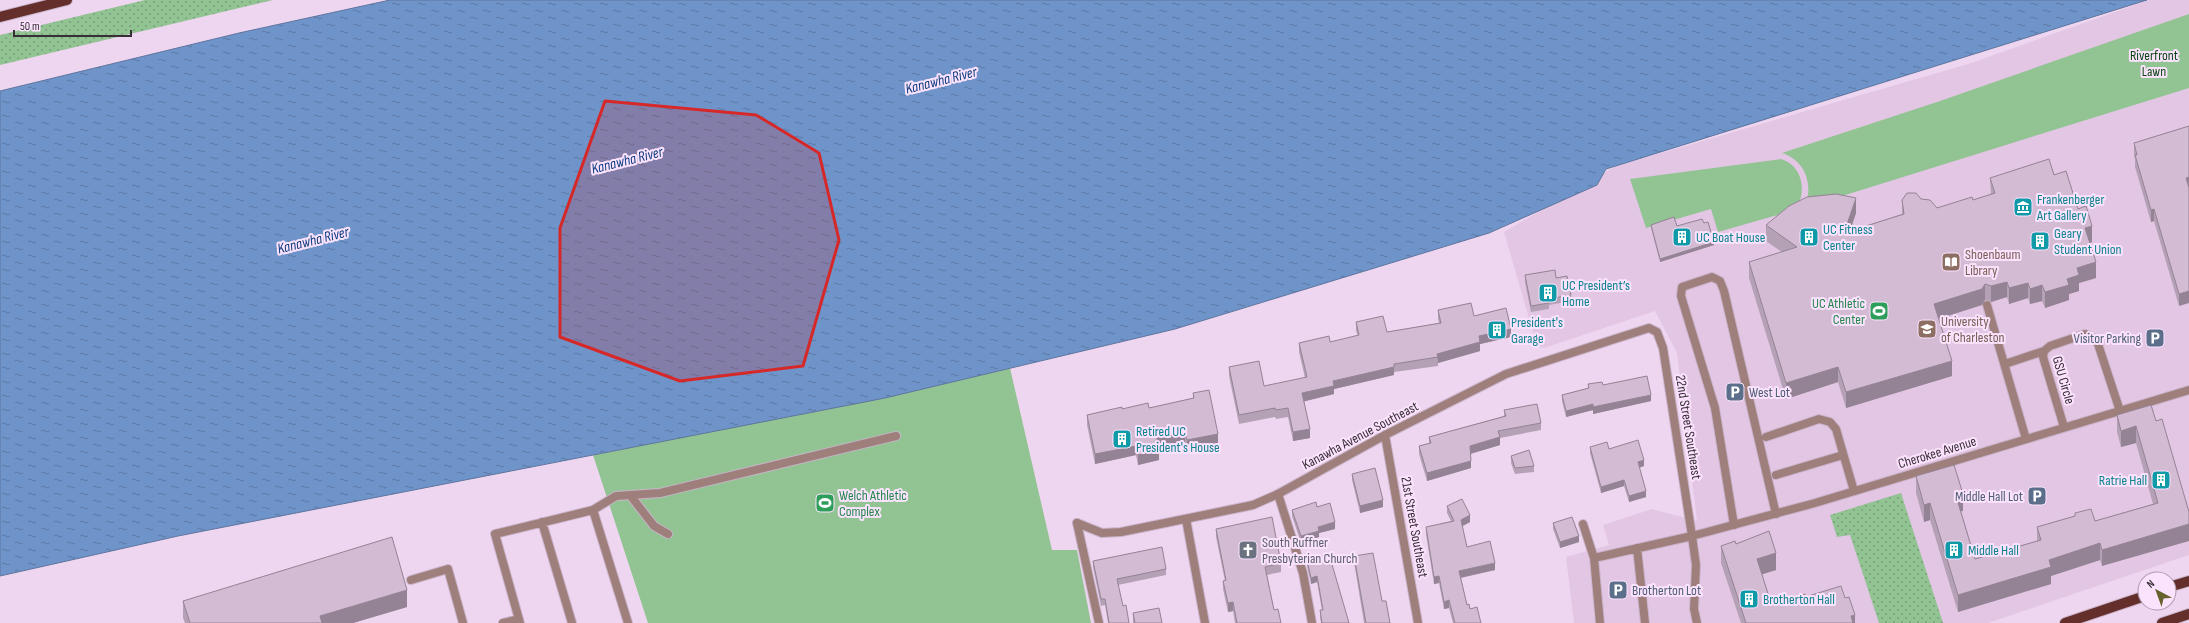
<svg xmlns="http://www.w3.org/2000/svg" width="2189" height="623" viewBox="0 0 2189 623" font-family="'Sofia Sans Condensed',sans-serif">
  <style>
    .built { fill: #e3c6e4 }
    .grass { fill: url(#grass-dots) }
    .green { fill: #92c393 }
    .water { fill: url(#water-ripples); stroke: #5e759e }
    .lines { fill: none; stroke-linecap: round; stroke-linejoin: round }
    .service-casing { stroke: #cab4cb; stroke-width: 10 }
    .minor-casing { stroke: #cab4cb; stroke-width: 10 }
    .primary-casing { stroke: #cab4cb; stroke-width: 12 }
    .service { stroke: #9f7f7b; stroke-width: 8 }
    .minor { stroke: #9f7f7b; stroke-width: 8 }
    .primary { stroke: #642f2b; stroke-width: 10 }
    .wall { fill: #b5a1b6 }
    .shaded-wall { fill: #948394 }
    .building { fill: #d3bbd4; stroke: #948394 }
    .marked { fill: #d62828; fill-opacity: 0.2; stroke: #d62828; stroke-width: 3; stroke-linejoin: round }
    .labels { text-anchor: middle; stroke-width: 4; stroke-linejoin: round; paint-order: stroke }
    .park-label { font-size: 14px; fill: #0c4514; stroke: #fce3fd }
    .culture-label { font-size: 14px; fill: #0d838f; stroke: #fce3fd; text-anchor: start }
    .education-label { font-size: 14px; fill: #785e54; stroke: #fce3fd; text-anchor: start }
    .leisure-label { font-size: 14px; fill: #27864d; stroke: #fce3fd; text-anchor: end }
    .service-label { font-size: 14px; fill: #4e5e75; stroke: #fce3fd; text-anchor: end }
    .street-label { font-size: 14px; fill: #382e38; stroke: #fce3fd }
    .worship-label { font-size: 14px; fill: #5b616d; stroke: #fce3fd; text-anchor: start }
    .water-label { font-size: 15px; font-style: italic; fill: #0e3d7e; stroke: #fce3fd }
  </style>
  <defs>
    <pattern id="grass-dots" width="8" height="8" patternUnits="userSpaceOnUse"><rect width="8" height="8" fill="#92c393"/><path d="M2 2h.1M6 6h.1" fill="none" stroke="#789f79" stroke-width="1.8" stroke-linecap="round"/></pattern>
    <pattern id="water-ripples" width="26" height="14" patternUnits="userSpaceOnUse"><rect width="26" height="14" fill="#6f94ca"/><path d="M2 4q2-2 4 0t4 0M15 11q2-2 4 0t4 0" fill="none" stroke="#5c79a5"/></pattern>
  </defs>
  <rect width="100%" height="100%" fill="#efd6f0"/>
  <path class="built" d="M2149 0H2189V555L1988 623H1574L1566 557 1609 545 1603 525 1652 509 1697 521 1677 353 1655 311 1544 348 1537 346 1504 232 1616 166 1968 64Z"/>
  <path class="grass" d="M145 0H273L0 65V35Z
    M1901 493 1943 623H1879L1850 535 1837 537 1830 515Z"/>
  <path class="green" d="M2189 14V88L1826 201 1806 204C1813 182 1804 160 1782 153L1940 101Z
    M1781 159C1802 166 1806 188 1798 206L1784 213 1718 232 1711 209 1646 228 1630 179Z
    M1010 368 1052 550H1077L1091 623H648L593 455Z"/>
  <path class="water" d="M390 0H2147L1606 169 1597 185 1489 233 1175 329 885 398 178 536 0 576V91L239 33Z"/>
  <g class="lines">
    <g class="service-casing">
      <path id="service" d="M1987 305 2026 439
        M2005 364 2044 351
        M2064 427 2043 357 2044 351 2050 346 2085 334 2092 337 2098 344 2120 411
        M1766 437 1819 419 1830 422 1836 429 1854 491
        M1776 475 1843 455
        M1278 494 1303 573 1312 623
        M630 495 654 526 668 534
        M593 510 616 496 660 493 896 436
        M542 522 572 623
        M1077 523 1099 623
        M1583 524 1594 558 1600 623
        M1734 525 1715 408 1681 296 1682 287 1712 277 1720 281 1724 291 1776 514
        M1637 548 1645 623
        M1594 558 1692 536 1696 565 1694 609 1697 623
        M411 580 448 569 463 623
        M503 623 519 619
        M520 623 495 534 593 510 628 623"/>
    </g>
    <g class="minor-casing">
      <path id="minor" d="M1385 435 1418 623
        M1186 519 1205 623
        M1077 523 1102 533 1121 532 1253 505 1278 494 1385 435 1506 374 1649 328 1657 332 1663 348 1692 536 1815 503 2189 390"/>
    </g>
    <g class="primary-casing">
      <path id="primary" d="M0 17 67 0
        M2169 587 2189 581
        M2065 623 2145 596
        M2162 623 2189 614"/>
    </g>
    <use href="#service" class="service"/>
    <use href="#minor" class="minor"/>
    <use href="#primary" class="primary"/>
  </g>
  <path class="wall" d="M2189 126 2179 306 2154 221 2151 222 2135 167V159L2134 155V143Z
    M2054 175 2078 209 2092 242 2090 243 2096 278 2079 283V291L2069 294V300L2045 308 2042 301 2030 304 2028 298 2009 304 2007 297 1991 302 1985 300 1982 305 1939 319 1952 376 1846 408 1838 382 1786 399 1749 278V262L1782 252 1766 241V225L1856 213 1850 231 1902 214V200L1921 199 1937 208 1973 200 1991 194 1990 178Z
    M1704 223 1714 245 1660 262 1651 228V225L1677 226Z
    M1525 275 1556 278 1571 295V301L1549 305V309L1531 312 1525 282Z
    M1438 310 1474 316 1511 337 1480 344V351L1438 363V366L1394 372V375L1334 389V394L1304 401 1310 438 1293 441 1288 417 1276 419 1275 417 1239 424 1229 376V367L1264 386 1305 378 1299 352V343L1330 342 1358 336 1356 331V322L1387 332 1439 323 1438 319Z
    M1588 384 1603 385 1651 401 1593 414V410L1566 417 1562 401V395L1588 388Z
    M1193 393 1218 443 1187 450 1185 442 1159 447V460L1138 465 1136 455 1095 464 1087 425V415L1122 409 1149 408 1193 398Z
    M1504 410 1541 423V430L1500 438V445L1470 454 1471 468 1427 481 1419 454V446L1429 443V437L1504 416Z
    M2117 415 2156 421 2189 512 2102 566 2100 560 2051 576V584L1958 612 1930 520 1924 522 1916 493V476L1963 511H1961L1975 559 2037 541V527L2075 516V513L2095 521 2153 504 2136 443 2121 447 2117 432Z
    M1590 447 1609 449 1644 466 1639 468 1646 497 1629 502 1624 486 1601 493 1590 453Z
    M1511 456 1534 466V472L1515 474 1511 463Z
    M1352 474 1383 507 1360 513 1352 480Z
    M1447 506 1470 522 1462 526 1467 547 1495 570 1461 578 1467 605 1481 623H1453L1449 608 1444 609 1439 583 1434 584 1426 534V527L1451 521 1447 513Z
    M1317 507 1335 529 1319 533V537L1301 543 1292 516V510Z
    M1553 523 1579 542 1560 548 1553 529Z
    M1216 529 1281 563V572L1267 575 1274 610 1281 623H1235L1233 611 1228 612 1223 589V581H1225L1216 537Z
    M1736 544 1776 570 1762 574 1770 600 1805 597 1845 598 1855 623H1741L1721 563V546Z
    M1354 556 1382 601 1390 623H1364L1354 562Z
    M1307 560 1349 623H1321L1320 617V610H1322L1317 582 1311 584 1307 566Z
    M1093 561 1166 569V575L1118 585 1123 606 1129 623H1108L1105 605 1101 606 1093 567Z
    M183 601 407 607 353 623H185L183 618Z
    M1133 613 1162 623H1133Z"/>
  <path class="shaded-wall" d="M2189 177V189L2186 178Z
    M1856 198V213L1844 248V233Z
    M2154 209V221L2151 222V210Z
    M2092 226V242L2085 244V228Z
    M1714 242V245L1660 262V259Z
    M2096 262V278L2079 283V291L2069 294V300L2045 308V292L2067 279 2077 268Z
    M2007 282V297L1991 302V286Z
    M2028 283V298L2009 304V288Z
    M1985 284V300L1982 305 1934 320V304Z
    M2042 285V301L2030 304V289Z
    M2189 291V303L2179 306V294Z
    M1511 329V337L1480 344V351L1438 363 1437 354 1479 336Z
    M1952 361V376L1846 408V392Z
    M1394 367V375L1334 389V394L1302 402V393L1333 381Z
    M1838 367V382L1786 399V383Z
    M1651 395V401L1593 414V407Z
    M1593 404V410L1566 417V411Z
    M2136 426V443L2121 447V431Z
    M1310 429V438L1293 441V432Z
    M1185 433V442L1157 448V438Z
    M1218 434V443L1187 450V440Z
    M1500 437V445L1470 454V446Z
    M1136 446V455L1095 464V454Z
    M1159 451V460L1138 465V455Z
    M1644 460V466L1638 468V462Z
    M1471 461V468L1427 481V473Z
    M1624 480V486L1601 493V487Z
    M1646 491V497L1629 502V496Z
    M1963 494V511L1956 512V496Z
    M1383 500V507L1360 513V506Z
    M1930 503V520L1924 522V505Z
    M1470 515V522L1461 527V520Z
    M1335 522V529L1319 533V537L1301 543V536L1318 527Z
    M2189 524V541L2102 566V550Z
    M1579 536V542L1560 548V542Z
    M2100 543V560L2051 576V584L1958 612V595L2049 560Z
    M1776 553V570L1757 576V559Z
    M1495 563V570L1459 578V571Z
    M1317 576V582L1311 584V578Z
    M1439 576V583L1434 584V577Z
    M407 590V607L353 623H320V616Z
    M1449 600V608L1444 609V602Z
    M1233 602V611L1228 612V603Z
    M1855 615V623H1851V616Z"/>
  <path class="building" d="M2189 126V177L2186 178 2189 188V291L2179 294 2154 209 2151 210 2135 155H2137L2134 143Z
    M2049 159 2054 175 2066 171 2078 209 2086 206 2092 226 2085 228 2096 262 2077 268 2079 275 2067 279 2069 285 2045 292 2042 285 2030 289 2028 283 2009 288 2007 282 1991 286 1985 284 1982 289 1934 304 1952 361 1846 392 1838 367 1786 383 1749 262 1797 247 1766 225 1789 206 1807 197 1836 194 1856 198 1844 233 1904 214 1902 200 1907 193H1916L1921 199 1930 200 1937 208 1972 197 1973 200 1995 193 1990 178Z
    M1674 217 1677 226 1702 219 1704 223 1708 222 1714 242 1660 259 1651 225Z
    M1555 270 1556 278 1567 276 1571 295 1548 299 1549 303 1531 306 1525 275Z
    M1471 303 1474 316 1506 308 1511 329 1479 336 1480 342 1437 354 1438 357 1394 364V367L1333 381 1334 386 1302 393 1310 429 1293 432 1288 408 1276 410 1275 408 1239 415 1229 367 1259 361 1264 386 1307 377 1299 343 1329 336 1330 342 1359 335 1356 322 1383 316 1387 332 1441 323 1438 310Z
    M1647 376 1651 395 1593 407V404L1566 411 1562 395 1589 388 1588 384 1602 382 1603 385Z
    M1209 390 1218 434 1187 440 1185 433 1157 438 1159 451 1138 455 1136 446 1095 454 1087 415 1122 407V409L1148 403 1149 408 1194 398 1193 393Z
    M1537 404 1541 423 1498 431 1500 437 1470 446 1471 461 1427 473 1419 446 1431 443 1429 437 1506 416 1504 410Z
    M2151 405 2156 421 2162 419 2189 512V524L2102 550 2100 543 2049 560 2051 567 1958 595 1930 503 1924 505 1916 476 1954 465 1963 494 1956 496 1975 559 2041 540 2037 527 2075 516V513L2091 509 2095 521 2158 503 2136 426 2121 431 2117 415Z
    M1638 440 1644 460 1638 462 1646 491 1629 496 1624 480 1601 487 1590 447 1607 442 1609 449Z
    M1529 450 1534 466 1515 468 1511 456Z
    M1375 468 1383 500 1360 506 1352 474Z
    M1462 499 1470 515 1461 520 1467 547 1490 541 1495 563 1459 571 1467 605 1469 604 1470 609 1477 607 1481 623H1455L1449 600 1444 602 1439 576 1434 577 1426 527 1454 521 1447 506Z
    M1316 502 1317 507 1330 503 1335 522 1318 527 1319 531 1301 536 1292 510Z
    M1272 517 1281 563 1265 567 1274 610 1278 609 1281 623H1237L1233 602 1228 603 1223 581 1226 580 1216 529Z
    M1572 517 1579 536 1560 542 1553 523Z
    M1769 531 1776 553 1757 559 1770 600 1805 594V597L1841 586 1845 598 1849 597 1855 615 1851 616 1853 623H1746L1721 546 1735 541 1736 544Z
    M392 537 407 590 320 616 322 623H190L183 601Z
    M1162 547 1166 569 1117 579 1123 606 1126 605 1129 623H1109L1105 599H1101L1093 561Z
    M1373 553 1382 601H1386L1390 623H1366L1354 556Z
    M1329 554 1349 623H1322L1320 610H1323L1317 576 1311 578 1307 560Z
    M1159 608 1162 623H1135L1133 613Z"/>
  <path class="marked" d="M605 101 756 115 819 153 839 240 803 366 680 381 560 337V228Z"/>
  <defs>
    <g id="museum-square" transform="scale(1)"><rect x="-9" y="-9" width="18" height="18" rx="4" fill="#0f9aa8" stroke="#fce3fd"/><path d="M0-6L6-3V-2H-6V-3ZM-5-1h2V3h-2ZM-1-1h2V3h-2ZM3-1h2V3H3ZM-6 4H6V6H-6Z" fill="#fff"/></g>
    <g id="building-square" transform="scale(1)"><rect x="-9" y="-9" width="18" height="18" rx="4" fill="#0f9aa8" stroke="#fce3fd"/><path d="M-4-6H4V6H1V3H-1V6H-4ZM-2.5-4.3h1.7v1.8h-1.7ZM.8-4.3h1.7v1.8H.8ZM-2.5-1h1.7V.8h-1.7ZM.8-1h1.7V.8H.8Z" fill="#fff"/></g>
    <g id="library-square" transform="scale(1)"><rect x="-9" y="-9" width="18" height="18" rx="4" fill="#8d6e63" stroke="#fce3fd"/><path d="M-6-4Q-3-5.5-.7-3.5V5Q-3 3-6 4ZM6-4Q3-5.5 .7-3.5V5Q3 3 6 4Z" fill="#fff"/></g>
    <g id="stadium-square" transform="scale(1)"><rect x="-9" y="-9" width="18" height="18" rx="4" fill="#2e9e5b" stroke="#fce3fd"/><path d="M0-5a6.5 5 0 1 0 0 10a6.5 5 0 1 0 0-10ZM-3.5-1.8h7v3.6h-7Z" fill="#fff"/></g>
    <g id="university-square" transform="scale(1)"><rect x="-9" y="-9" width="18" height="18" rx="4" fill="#8d6e63" stroke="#fce3fd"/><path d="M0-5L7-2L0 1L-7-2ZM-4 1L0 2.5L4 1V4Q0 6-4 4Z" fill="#fff"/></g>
    <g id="parking-square" transform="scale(1)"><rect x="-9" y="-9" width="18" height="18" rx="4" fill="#5c6f8a" stroke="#fce3fd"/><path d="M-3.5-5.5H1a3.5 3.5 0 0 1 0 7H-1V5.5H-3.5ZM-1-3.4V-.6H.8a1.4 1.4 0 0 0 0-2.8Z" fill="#fff"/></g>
    <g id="church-square" transform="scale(1)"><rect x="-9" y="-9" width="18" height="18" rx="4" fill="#6b7280" stroke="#fce3fd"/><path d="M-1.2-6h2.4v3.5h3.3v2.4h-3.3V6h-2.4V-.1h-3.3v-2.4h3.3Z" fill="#fff"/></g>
  </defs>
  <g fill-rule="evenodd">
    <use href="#museum-square" x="2023" y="207"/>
    <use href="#building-square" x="1682" y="237"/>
    <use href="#building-square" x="1809" y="237"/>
    <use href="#building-square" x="2040" y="241"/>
    <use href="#library-square" x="1951" y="262"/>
    <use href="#building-square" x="1548" y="293"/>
    <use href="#stadium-square" x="1879" y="311"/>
    <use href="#university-square" x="1927" y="329"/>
    <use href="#building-square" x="1497" y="330"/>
    <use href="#parking-square" x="2155" y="338"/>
    <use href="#parking-square" x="1735" y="392"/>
    <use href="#building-square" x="1122" y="439"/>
    <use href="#building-square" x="2161" y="480"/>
    <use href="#parking-square" x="2037" y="496"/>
    <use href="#stadium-square" x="825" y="503"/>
    <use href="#church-square" x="1248" y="550"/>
    <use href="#building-square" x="1954" y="550"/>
    <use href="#parking-square" x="1618" y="590"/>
    <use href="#building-square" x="1749" y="599"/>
  </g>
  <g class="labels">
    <g class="park-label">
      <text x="2154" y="60">Riverfront<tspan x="2154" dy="16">Lawn</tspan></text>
    </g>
    <g class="culture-label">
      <text x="2037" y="204">Frankenberger<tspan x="2037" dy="16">Art Gallery</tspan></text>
      <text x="1823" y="234">UC Fitness<tspan x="1823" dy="16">Center</tspan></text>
      <text x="2054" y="238">Geary<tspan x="2054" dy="16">Student Union</tspan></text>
      <text x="1696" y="242">UC Boat House</text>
      <text x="1562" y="290">UC President’s<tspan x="1562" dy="16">Home</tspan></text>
      <text x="1511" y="327">President's<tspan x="1511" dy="16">Garage</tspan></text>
      <text x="1136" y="436">Retired UC<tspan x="1136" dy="16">President's House</tspan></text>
      <text x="2147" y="485" text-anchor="end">Ratrie Hall</text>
      <text x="1968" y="555">Middle Hall</text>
      <text x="1763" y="604">Brotherton Hall</text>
    </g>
    <g class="education-label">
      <text x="1965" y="259">Shoenbaum<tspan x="1965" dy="16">Library</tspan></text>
      <text x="1941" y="326">University<tspan x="1941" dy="16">of Charleston</tspan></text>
    </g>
    <g class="leisure-label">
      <text x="1865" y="308">UC Athletic<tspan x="1865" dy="16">Center</tspan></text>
      <text x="839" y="500" text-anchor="start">Welch Athletic<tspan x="839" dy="16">Complex</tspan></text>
    </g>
    <g class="service-label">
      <text x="2141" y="343">Visitor Parking</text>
      <text x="1749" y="397" text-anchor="start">West Lot</text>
      <text x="2023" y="501">Middle Hall Lot</text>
      <text x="1632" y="595" text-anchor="start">Brotherton Lot</text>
    </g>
    <g class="street-label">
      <text transform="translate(2064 380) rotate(74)" y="5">GSU Circle</text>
      <text transform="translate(1689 427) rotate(81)" y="5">22nd Street Southeast</text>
      <text transform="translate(1360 435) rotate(-28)" y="5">Kanawha Avenue Southeast</text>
      <text transform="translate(1937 452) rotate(-17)" y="5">Cherokee Avenue</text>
      <text transform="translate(1415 527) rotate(80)" y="5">21st Street Southeast</text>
    </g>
    <g class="worship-label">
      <text x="1262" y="547">South Ruffner<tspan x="1262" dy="16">Presbyterian Church</tspan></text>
    </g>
    <g class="water-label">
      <text transform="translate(941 80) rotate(-14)" y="5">Kanawha River</text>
      <text transform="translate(627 160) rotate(-14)" y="5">Kanawha River</text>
      <text transform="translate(313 240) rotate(-14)" y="5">Kanawha River</text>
    </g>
  </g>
  <g transform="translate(2157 591) rotate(319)"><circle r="19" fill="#fce3fd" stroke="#ae9bae"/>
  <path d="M0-3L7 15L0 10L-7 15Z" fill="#67612d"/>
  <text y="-6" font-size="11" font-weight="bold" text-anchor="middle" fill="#382e38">N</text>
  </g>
  <path d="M14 30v6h117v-6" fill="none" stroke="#382e38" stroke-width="2"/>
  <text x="20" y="30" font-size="12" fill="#382e38" stroke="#fce3fd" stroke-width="3" paint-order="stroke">50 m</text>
</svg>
